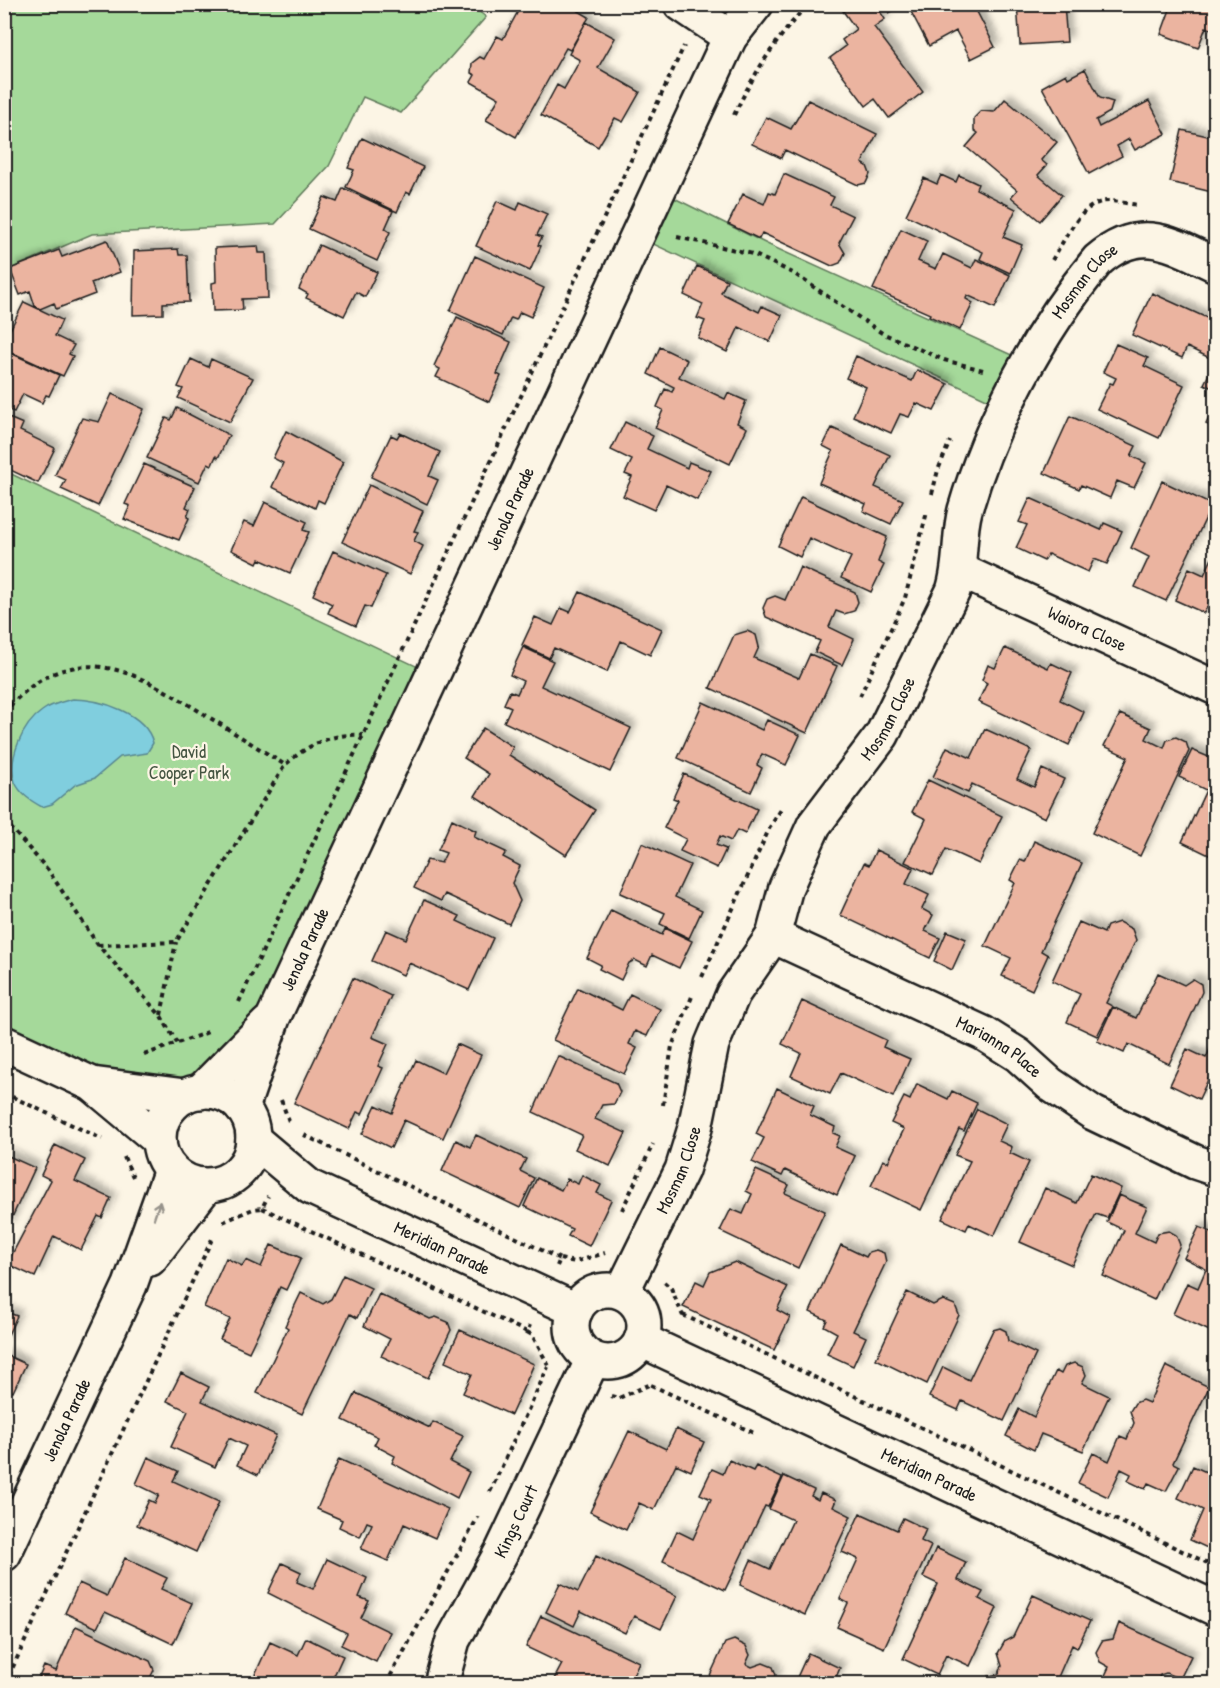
<svg xmlns="http://www.w3.org/2000/svg" width="1220" height="1688" viewBox="0 0 1220 1688" font-family="'Patrick Hand',sans-serif">
  <style>
    .green { fill: #a5d99a; stroke: #607a5b; stroke-width: 1.5 }
    .water { fill: #80cede; stroke: #588790; stroke-width: 1.5 }
    .building { fill: #ebb4a0; stroke: #1c1c1c; stroke-width: 1.5; filter: url(#shadow) }
    .lines { fill: none; stroke-linecap: round; stroke-linejoin: round }
    .street-casing { stroke: #1c1c1c; stroke-width: 38 }
    .path { stroke: #1c1c1c; stroke-width: 4; stroke-dasharray: 4.5 4.5; stroke-linecap: butt }
    .street { stroke: #fcf5e5; stroke-width: 33 }
    .oneway { stroke: #97938b }
    .labels { text-anchor: middle; stroke-width: 4.5; stroke-linejoin: round; paint-order: stroke }
    .street-label { font-size: 18px; fill: #1c1c1c; stroke: #fcf5e5 }
    .park-label { font-size: 18px; fill: #455542; stroke: #fcf5e5 }
  </style>
  <defs>
    <filter id="shadow"><feDropShadow dx="5.5" dy="-5.5" stdDeviation="3" flood-color="#0004"/></filter>
  </defs>
  <rect width="100%" height="100%" fill="#fcf5e5"/>
  <filter id="ink" filterUnits="userSpaceOnUse"><feTurbulence type="fractalNoise" baseFrequency=".0167" numOctaves="2"/><feDisplacementMap in="SourceGraphic" scale="12" xChannelSelector="R" yChannelSelector="G"/><feConvolveMatrix kernelMatrix="1 2 1 2 8 2 1 2 1" color-interpolation-filters="sRGB"/></filter>
  <g filter="url(#ink)">
    <path class="green" d="M469 4 486 17 401 113 363 97 329 166 275 224 92 234 10 269 5 280V5Z
      M658 190 767 244 1029 363 1006 408 636 236Z
      M5 471 433 674 273 1018 185 1096 5 1043Z"/>
    <path class="water" d="M73 699C100 699 146 713 153 743L147 753 120 757 95 778 75 785 52 804 42 807C31 801 20 794 15 782 7 759 23 724 42 711 51 704 62 702 73 699Z"/>
    <path class="building" d="M522 4H567L589 17 570 50 566 48 516 137 486 120 499 98 471 82 475 75 471 73 472 63 480 57 484 59 497 36 503 39Z
      M851 4H875L885 19 874 27 923 92 889 118 875 99 866 106 830 58 846 46 842 40 856 29 843 11Z
      M885 4H905L889 13Z
      M907 4H973L995 47 971 59 956 31 929 46Z
      M1017 4H1064L1067 42 1020 45Z
      M1172 4H1216V31L1206 27 1198 48 1161 34Z
      M586 22 615 38 598 68 640 92 623 122 615 118 598 147 541 115 557 85 564 89 580 60 569 54Z
      M1085 69 1100 98 1113 102 1110 112 1096 120 1099 127 1149 101 1166 134 1135 150 1129 139 1117 146 1122 156 1089 174 1042 87 1066 74 1068 78Z
      M1005 99 1057 142 1041 160 1047 165 1038 175 1062 195 1040 221 1011 197 1017 190 966 147 978 133 974 130V118L981 111 994 112Z
      M808 100 877 134 862 163 867 166 870 174 866 183 858 185 785 150 781 158 752 144 766 117 791 129Z
      M1182 130 1216 138V193L1170 182Z
      M362 138 423 167 410 194 406 192 397 212 346 187 354 170 348 168Z
      M784 174 834 197 830 205 853 216 839 243 845 253 840 263 832 266 762 233 759 239 728 224 743 194 764 204 769 192 775 194Z
      M941 175 956 182 959 175 978 184 976 189 1016 209 1003 237 1022 245 1010 273 980 259 983 252 906 215 924 178 937 184Z
      M343 188 393 211 385 229 390 232 377 261 309 229 324 197 337 202Z
      M497 201 517 210 520 202 547 214 537 235 542 237 538 245 541 246 530 271 476 246Z
      M901 229 927 241 918 261 936 269 943 254 972 268 976 259 1010 275 995 308 967 295 966 299 973 303 960 330 929 316 930 314 873 289Z
      M107 240 120 272 91 283 95 294 56 309 54 303 40 309 35 306 30 291 20 295 10 269 59 250 62 257Z
      M319 245 377 272 365 297 356 292 344 316 306 298 308 294 299 289Z
      M258 246 259 253H266L268 298 242 299 243 310 213 311 212 283 216 282 215 248Z
      M178 249 179 255H187L189 302 163 303V314L133 315 134 251Z
      M475 256 544 288 531 317 520 312 516 320 511 318 503 335 450 311Z
      M697 266 727 280 721 293 759 312 762 306 782 315 770 342 739 327 727 352 698 338 705 321 697 318 703 304 684 295Z
      M1152 293 1216 322 1214 360 1187 347 1182 358 1132 335Z
      M24 302 62 320 55 336 74 345 69 354 73 356 63 376 4 349V342Z
      M457 317 511 342 497 374 501 376 489 402 436 377 440 369 434 366Z
      M1116 344 1148 358 1144 366 1184 385 1159 438 1097 409 1110 383 1113 384 1116 378 1103 372Z
      M660 347 687 360 679 377 725 399 728 393 746 401 737 423 747 428 730 464 655 428 663 410 657 407 665 389 672 392 674 387 648 374Z
      M4 350 59 375 49 396 46 395 42 403 23 394 14 412 4 408Z
      M856 356 912 381 917 370 948 384 934 411 916 403 909 417 900 414 891 433 853 416 866 387 846 378Z
      M191 359 208 367 211 359 253 378 230 422 178 398 183 389 178 387Z
      M1216 360V390L1204 384Z
      M112 394 144 409 98 506 61 489 66 480 55 475 82 418 99 422Z
      M1216 403V428L1206 424Z
      M177 408 229 435 218 458 216 456 212 465 208 463 199 482 147 458 166 418 171 420Z
      M4 416 23 424 20 431 55 448 38 483 6 468 9 462 4 460Z
      M1070 416 1136 446 1131 456 1146 463 1134 488 1117 481 1110 498 1081 485 1079 489 1044 473Z
      M625 422 653 436 647 449 687 468 689 462 711 471 697 500 666 485 654 510 623 496 632 477 625 474 632 460 611 450Z
      M832 428 890 455 875 487 903 500 891 524 863 511 866 504 819 483 833 451 823 446Z
      M286 431 343 462 324 503 318 500 315 508 272 487 283 463 273 458Z
      M400 433 440 452 429 476 438 480 427 504 371 477 391 435 397 438Z
      M144 464 195 487 186 507 190 509 187 517 189 518 179 540 124 519 130 506 125 504Z
      M1162 481 1212 505 1166 601 1135 587 1149 557 1131 548Z
      M369 485 423 511 414 531 418 532 414 541 423 546 410 574 342 542Z
      M801 497 887 537 878 562 884 565 871 592 841 578 851 557 809 538 800 557 778 546Z
      M1030 498 1101 530 1104 523 1122 531 1107 564 1094 559 1088 572 1048 554 1044 561 1016 548 1027 525 1019 522Z
      M265 502 307 522 303 530 309 532 290 573 259 559 257 563 231 550 244 522 254 526Z
      M1216 550V590L1204 613 1175 600 1189 568 1204 575Z
      M333 551 386 575 371 608 365 606 356 626 328 613 332 604 313 595Z
      M800 567 855 592 858 602 854 611 844 614 836 611 829 627 854 639 842 665 815 652 820 641 766 617 763 608 767 599 775 596 785 600Z
      M580 592 662 629 650 655 621 641 607 672 554 648 549 658 522 645 535 617 553 625 561 608 570 612Z
      M747 631 756 635 759 647 754 658 799 678 810 654 837 666 807 733 710 688 734 635Z
      M523 647 553 661 541 686 631 728 610 772 504 722 511 707 504 704 510 691 517 694 523 681 510 675Z
      M1005 648 1048 668 1051 663 1072 673 1060 700 1084 712 1069 745 978 702 987 683 982 680 988 665 995 668Z
      M703 702 762 730 767 720 800 735 786 765 762 754 757 765 762 768 751 792 678 758Z
      M1120 714 1151 728 1146 739 1164 748 1167 740 1176 737 1186 742 1189 751 1140 856 1092 833 1128 757 1104 746Z
      M483 728 513 747 509 755 595 810 566 855 475 796 489 774 464 758Z
      M985 729 1031 750 1017 779 1034 787 1042 769 1064 779 1045 818 972 784 968 793 933 777 947 747 971 758Z
      M1192 750 1216 760 1215 858 1182 842 1206 790 1179 777Z
      M684 774 757 809 745 834 737 830 731 841 720 836 716 845 726 849 717 868 680 851 686 839 664 828 678 800 673 798Z
      M928 780 1002 816 979 864 946 849 933 875 905 862 926 819 912 812Z
      M452 819 476 831 474 837 506 852 503 857 520 866 512 883 520 901 509 924 445 894 441 901 414 888 427 860 441 863 446 853 438 850Z
      M1034 841 1082 863 1041 951 1048 955 1032 990 1002 976 1011 958 985 946 1015 883 1010 880 1020 860 1025 862Z
      M642 843 690 865 675 897 702 910 689 938 660 924 665 913 620 893Z
      M876 850 913 868 906 884 929 895 922 909 933 915 925 931 940 938 930 958 840 915 864 863 869 865Z
      M424 900 460 916 457 921 493 938 469 990 409 963 403 975 372 961 386 930 406 939Z
      M611 910 662 935 665 928 692 941 679 968 652 955 647 966 635 960 629 963 621 980 599 969 601 965 587 958Z
      M1079 922 1104 933 1107 926 1119 922 1132 929 1136 940 1106 1003 1112 1006 1097 1036 1067 1022 1080 994 1052 981Z
      M947 931 966 939 952 970 934 961Z
      M1158 973 1184 985 1193 979 1201 984 1202 992 1169 1064 1128 1044 1124 1053 1097 1041 1113 1007 1136 1018Z
      M353 978 391 996 372 1037 388 1044 378 1066 383 1068 362 1114 357 1112 349 1129 294 1103Z
      M578 988 622 1010 630 994 660 1009 647 1036 635 1031 629 1044 637 1048 624 1074 553 1040Z
      M802 1001 886 1040 883 1047 910 1059 893 1097 841 1073 830 1094 791 1076 801 1053 782 1044Z
      M1216 1037V1073L1212 1071 1199 1099 1170 1085 1187 1049 1206 1058Z
      M457 1044 481 1055 443 1138 404 1120 391 1148 362 1134 376 1105 392 1113 416 1060 443 1073Z
      M558 1056 616 1083 620 1092 614 1104 602 1105 595 1119 626 1133 610 1166 575 1149 582 1135 533 1112Z
      M917 1084 948 1099 952 1091 977 1103 964 1131 959 1129 921 1210 871 1186 883 1160 888 1162 904 1129 891 1123 904 1097 910 1100Z
      M777 1088 814 1106 810 1115 835 1127 833 1133 840 1136 835 1147 855 1156 837 1195 785 1170 782 1176 752 1162 764 1138 756 1134Z
      M977 1109 1007 1124 999 1141 1012 1147 1010 1153 1029 1162 994 1236 969 1224 966 1230 942 1219 970 1161 955 1155Z
      M476 1135 526 1159 520 1171 534 1178 520 1208 442 1171 456 1140 470 1147Z
      M55 1145 85 1160 75 1181 111 1198 102 1218 98 1216 81 1250 54 1236 35 1277 7 1264 51 1180 41 1175Z
      M4 1154 35 1168 8 1226 4 1225Z
      M756 1170 789 1185 785 1193 825 1211 798 1268 720 1231 731 1209 743 1214 752 1194 746 1191Z
      M1091 1174 1121 1188 1107 1218 1096 1214 1072 1265 1020 1242 1045 1188 1077 1203Z
      M582 1175 601 1185 597 1193 611 1200 589 1246 568 1236 572 1229 524 1206 537 1178 561 1190 567 1179 578 1184Z
      M1119 1195 1147 1207 1135 1233 1154 1242 1158 1233 1169 1231 1176 1235 1180 1245 1154 1300 1103 1276 1124 1230 1107 1222Z
      M1199 1227 1216 1234V1334L1173 1314 1187 1283 1198 1288 1206 1269 1184 1258Z
      M271 1245 301 1258 286 1290 280 1287 249 1352 220 1339 230 1319 204 1307 226 1258 242 1266 246 1260 261 1267Z
      M841 1245 866 1257 869 1252 876 1250 884 1253 886 1262 853 1331 866 1337 853 1366 827 1354 837 1333 824 1326 827 1320 810 1312Z
      M735 1262 788 1287 777 1310 790 1317 774 1350 683 1307 696 1281 704 1285 710 1272Z
      M343 1275 371 1288 357 1318 350 1314 302 1414 257 1393 288 1328 285 1326 301 1293 323 1304 331 1299Z
      M907 1292 933 1305 943 1300 955 1305 959 1315 927 1384 876 1359Z
      M379 1294 430 1319 436 1317 448 1322 451 1330 428 1378 381 1356 390 1339 364 1326Z
      M4 1311 17 1316 4 1343Z
      M1000 1328 1006 1331 1008 1341 1036 1354 1004 1421 962 1401 958 1410 929 1397 943 1367 969 1380 993 1330Z
      M460 1330 534 1364 511 1415 463 1393 472 1374 445 1362Z
      M4 1354 26 1364 13 1392 4 1388Z
      M1074 1363 1083 1367 1086 1375 1082 1383 1109 1396 1083 1451 1041 1434 1034 1450 1006 1436 1019 1409 1034 1417 1056 1371 1061 1374 1065 1366Z
      M1166 1366 1209 1387 1173 1463 1179 1466 1166 1491 1148 1483 1145 1489 1128 1481 1131 1474 1121 1469 1108 1497 1078 1483 1093 1453 1109 1461 1120 1436 1127 1439 1134 1423 1130 1411 1135 1403 1142 1400 1149 1403Z
      M181 1373 209 1387 202 1401 276 1435 258 1475 237 1465 246 1446 229 1438 215 1467 171 1447 188 1411 167 1401Z
      M356 1393 430 1428 433 1422 463 1436 450 1462 469 1472 457 1498 392 1463 395 1456 374 1445 378 1437 343 1420Z
      M676 1429 704 1442 691 1471 676 1464 654 1510 639 1503 626 1530 590 1512 629 1431 666 1449Z
      M1216 1451V1552L1190 1540 1203 1510 1178 1498 1193 1466 1206 1472Z
      M148 1457 178 1471 173 1481 219 1502 196 1552 137 1525 149 1500 155 1503 159 1495 136 1484Z
      M339 1459 448 1509 435 1538 404 1524 388 1561 361 1549 372 1524 367 1522 360 1537 339 1527 342 1520 317 1509Z
      M729 1460 753 1471 756 1466 782 1478 768 1507 765 1506 725 1590 663 1561 677 1531 693 1539 711 1499 700 1494 712 1469 723 1474Z
      M784 1476 814 1490 811 1496 818 1500 821 1493 836 1500 833 1507 851 1516 805 1615 740 1585 751 1560 770 1569 793 1520 769 1509Z
      M860 1513 897 1530 903 1518 926 1529 921 1541 931 1546 884 1648 837 1627 848 1603 840 1599 858 1559 842 1552Z
      M936 1548 966 1562 958 1580 983 1592 979 1599 997 1608 970 1666 946 1655 937 1675 903 1659 938 1584 923 1577Z
      M596 1556 677 1596 661 1629 634 1616 625 1633 581 1611 574 1626 546 1612 560 1583 578 1592Z
      M125 1558 167 1578 161 1589 192 1603 173 1644 105 1612 97 1628 65 1613 79 1583 107 1596Z
      M327 1559 367 1578 359 1597 369 1601 361 1618 390 1632 376 1662 341 1645 347 1633 268 1593 282 1563 301 1572 297 1582 313 1589Z
      M1033 1595 1090 1621 1077 1648 1072 1645 1055 1684H985L989 1676 999 1674 1002 1666 998 1653 1005 1641 1013 1637Z
      M541 1616 639 1662 629 1684 552 1683 562 1664 526 1647Z
      M1119 1623 1191 1656 1180 1679 1166 1673 1160 1675 1156 1684H1101L1109 1667 1100 1662 1096 1652 1102 1641 1113 1639Z
      M76 1626 150 1661 154 1670 149 1680 138 1684H36L44 1666 56 1671Z
      M306 1638 343 1656 332 1680 327 1677 324 1684 251 1683 270 1642 298 1655Z
      M734 1640 746 1646 750 1655 746 1664 752 1667 763 1663 773 1667 776 1675 772 1684H706L725 1643Z
      M808 1653 840 1668 833 1684H794Z"/>
    <g class="lines">
      <g class="street-casing">
        <g id="street">
          <path d="M681 4 730 37"/>
          <path id="s1" d="M959 570 1216 688"/>
          <path id="s2" d="M773 936 983 1033 1018 1055 1050 1084 1093 1113 1195 1162 1216 1169"/>
          <path d="M4 1043 92 1084 159 1140"/>
          <path d="M92 1084 185 1096"/>
          <circle cx="206" cy="1138" r="47"/>
          <path d="M200 1092 267 1024"/>
          <path id="s3" d="M242 1108 273 1018 730 37 756 4"/>
          <path id="s4" d="M253 1139 310 1187 576 1310"/>
          <path d="M150 1259 206 1186"/>
          <circle cx="608" cy="1326" r="36"/>
          <path id="s5" d="M622 1292 682 1170 695 1128 712 1044 733 994 773 936 786 887 814 825 882 735 953 591C962 564 958 536 965 510 991 421 1039 331 1098 260 1141 223 1171 244 1216 265"/>
          <path id="s6" d="M641 1340 1216 1609"/>
          <path id="s7" d="M4 1554 130 1285 171 1170"/>
          <path id="s8" d="M441 1684 453 1640 502 1551 593 1359"/>
        </g>
      </g>
      <path class="path" d="M734 115C754 73 776 39 808 4
        M677 237 753 254 793 273 882 333 944 360 983 370
        M1052 260C1064 242 1078 208 1101 202 1112 199 1127 204 1139 205
        M932 494 938 470 950 441
        M4 691 10 706 4 722
        M860 696 905 598 927 512
        M10 706C73 638 132 669 199 711 228 729 257 747 285 765
        M4 820 48 870 98 945 161 1016 177 1043
        M98 945 176 942 285 765C308 744 332 733 363 735
        M702 977 770 827 782 808
        M239 1002 684 46
        M161 1015 176 942
        M144 1055 211 1031
        M4 1093 102 1139
        M281 1100 290 1124
        M663 1105 672 1046 693 994
        M304 1135 560 1259 557 1266
        M124 1157 133 1177
        M262 1208 527 1332 530 1325
        M622 1210 653 1144
        M223 1222 253 1209 262 1208 268 1196
        M560 1259 575 1262 605 1253
        M664 1282 671 1288 683 1316
        M683 1315 1216 1567
        M527 1332 532 1335 550 1368
        M651 1385 756 1434
        M611 1396 619 1398 651 1384
        M490 1492 548 1367
        M5 1684 212 1239
        M386 1684 478 1517"/>
      <use href="#street" class="street"/>
    </g>
    <defs><path id="oneway-shaft" d="M-6 0H5M1.5-3L5.5 0L1.5 3" fill="none" stroke-width="1.6" stroke-linecap="round" stroke-linejoin="round" transform="scale(1.5)"/></defs>
    <use class="oneway" href="#oneway-shaft" transform="translate(157 1210) rotate(-71)"/>
  </g>
  <g class="labels">
    <g class="street-label">
      <text dy="6" stroke="none"><textPath href="#s5" startOffset="1125">Mosman Close</textPath></text>
      <text dy="6" stroke="none"><textPath href="#s3" startOffset="657">Jenola Parade</textPath></text>
      <text dy="6" stroke="none"><textPath href="#s1" startOffset="141">Waiora Close</textPath></text>
      <text dy="6" stroke="none"><textPath href="#s5" startOffset="639">Mosman Close</textPath></text>
      <text dy="6" stroke="none"><textPath href="#s3" startOffset="171">Jenola Parade</textPath></text>
      <text dy="6" stroke="none"><textPath href="#s2" startOffset="252">Marianna Place</textPath></text>
      <text dy="6" stroke="none"><textPath href="#s5" startOffset="135">Mosman Close</textPath></text>
      <text dy="6" stroke="none"><textPath href="#s4" startOffset="220">Meridian Parade</textPath></text>
      <text dy="6" stroke="none"><textPath href="#s7" startOffset="148">Jenola Parade</textPath></text>
      <text dy="6" stroke="none"><textPath href="#s6" startOffset="318">Meridian Parade</textPath></text>
      <text dy="6" stroke="none"><textPath href="#s8" startOffset="180">Kings Court</textPath></text>
    </g>
    <g class="park-label">
      <text x="189" y="758">David<tspan x="189" dy="21">Cooper Park</tspan></text>
    </g>
  </g>
  <rect width="1220" height="1688" fill="none" stroke="#fcf5e5" stroke-width="24"/>
  <rect x="12" y="12" width="1196" height="1664" fill="none" stroke="#1c1c1c" stroke-width="2" filter="url(#ink)"/>
</svg>
